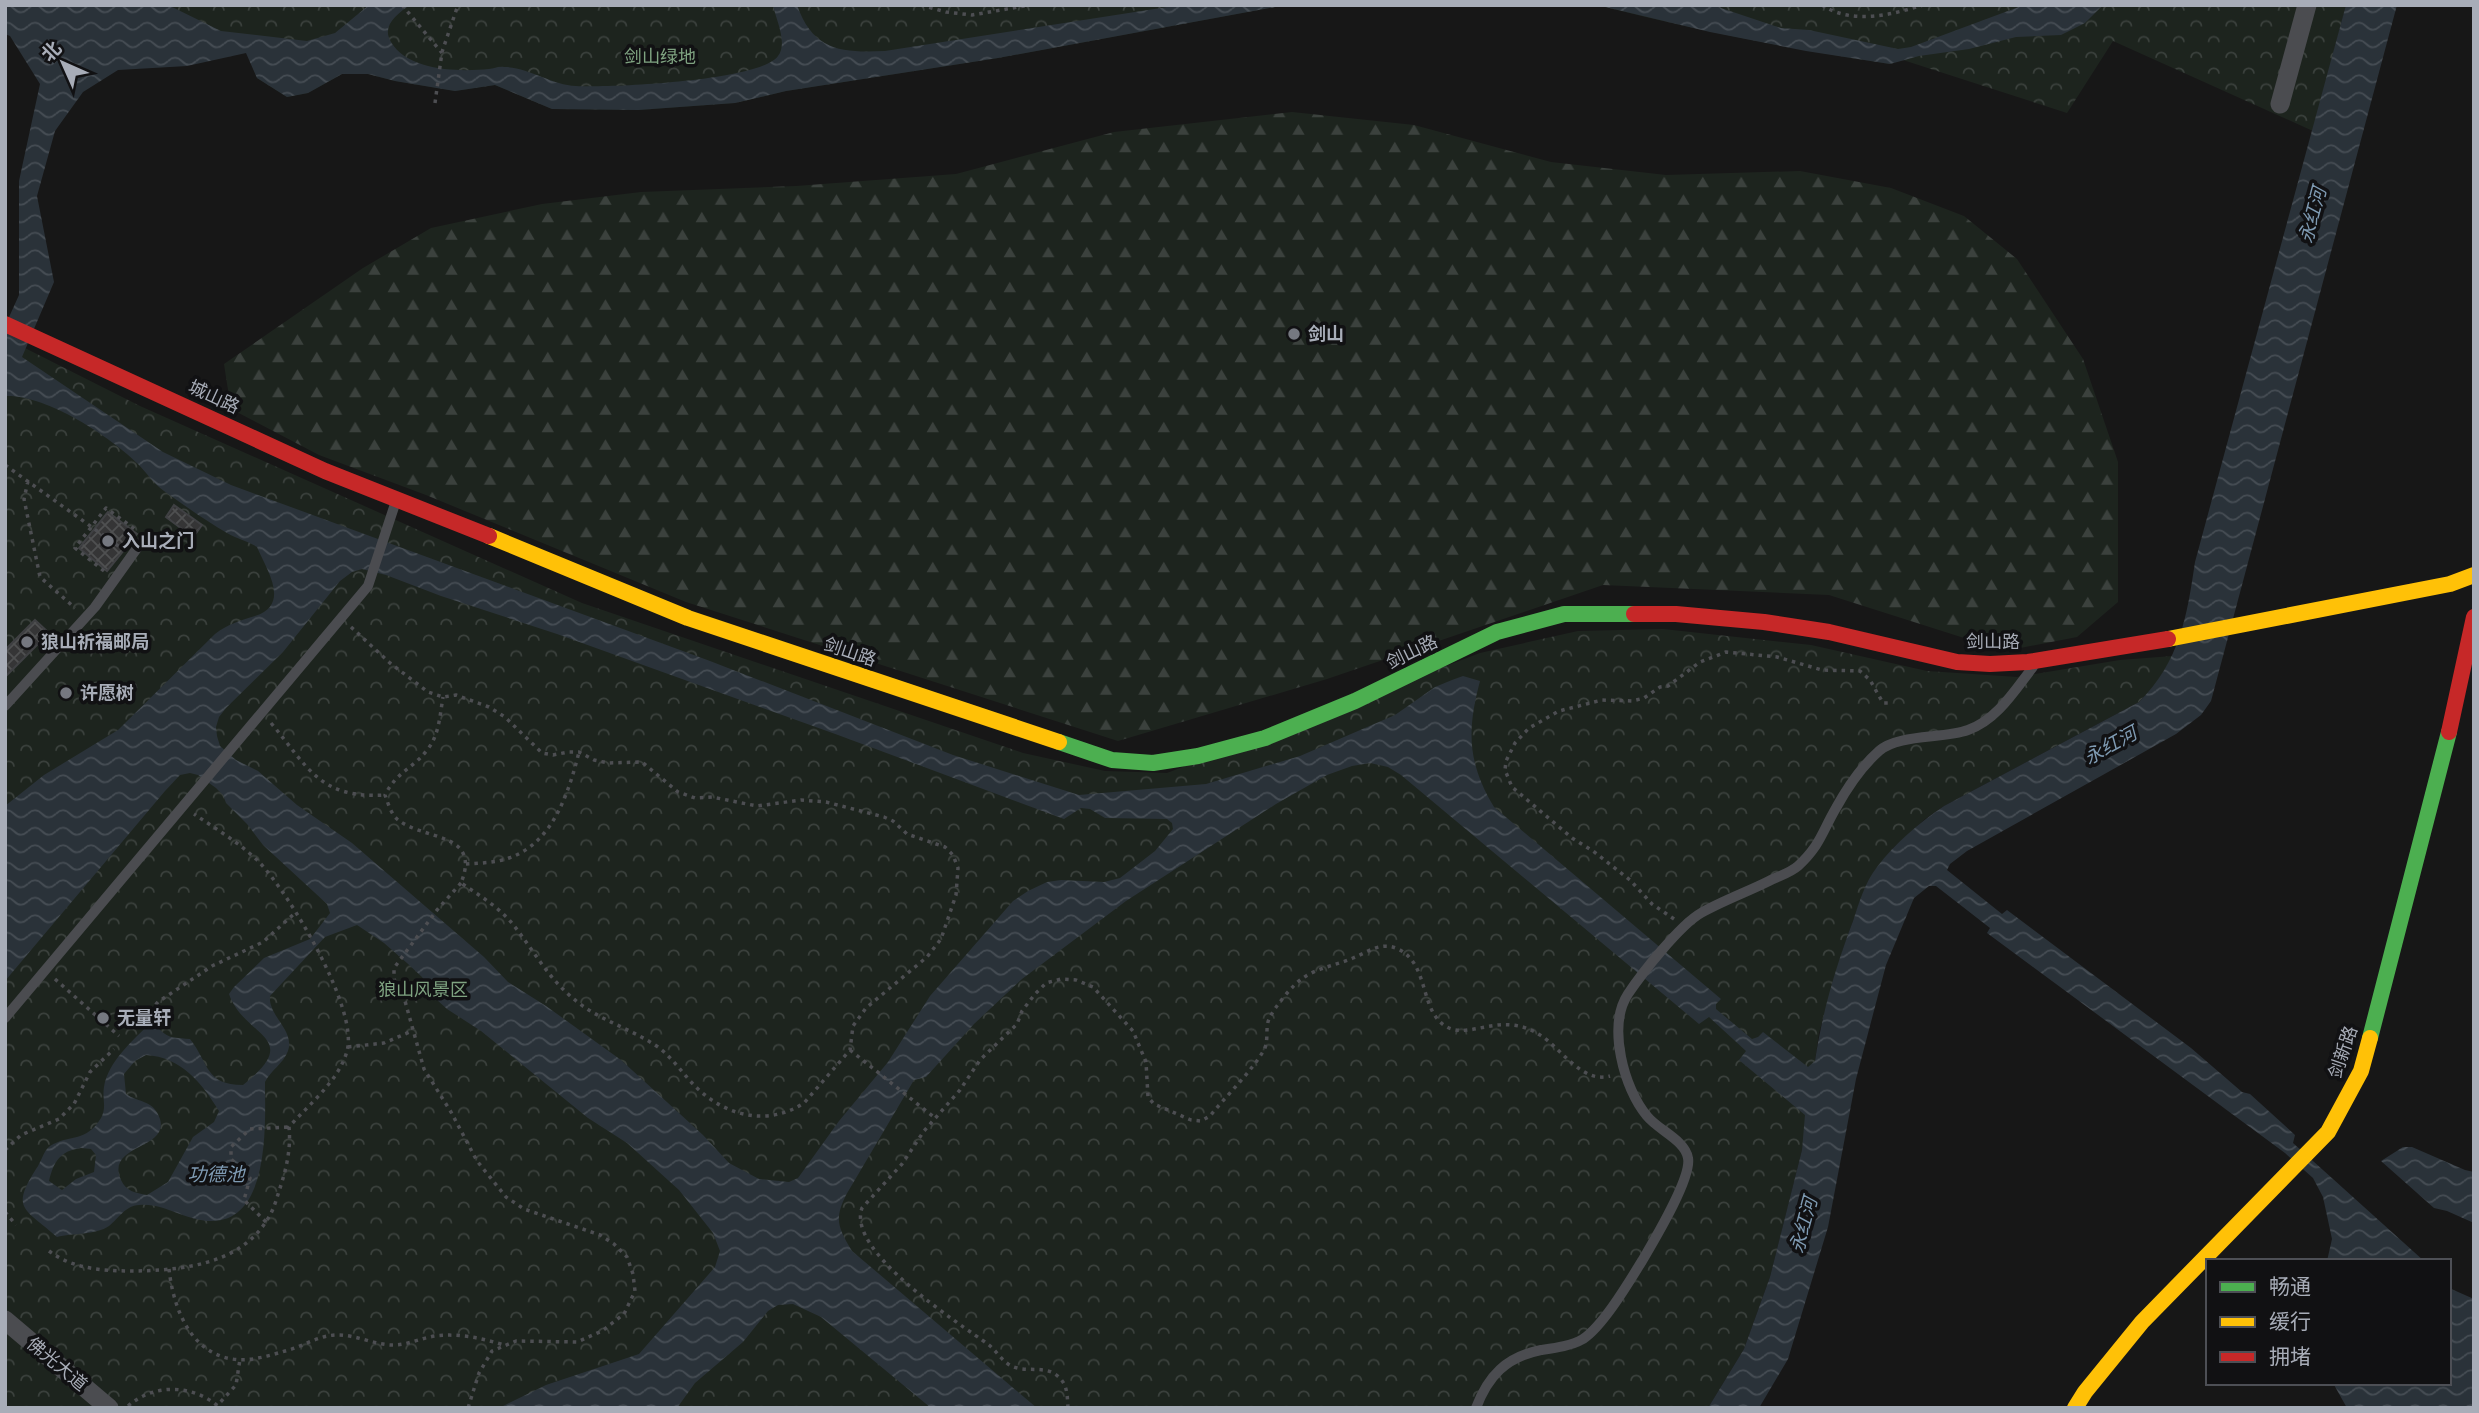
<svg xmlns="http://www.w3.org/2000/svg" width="2479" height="1413" viewBox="0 0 2479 1413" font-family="Lato,'Noto Sans SC',sans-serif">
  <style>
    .forest { fill: url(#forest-firs) }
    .park { fill: url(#park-crowns) }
    .water { fill: url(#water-waves); fill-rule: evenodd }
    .building { fill: url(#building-cross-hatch); stroke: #3f4043; stroke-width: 2 }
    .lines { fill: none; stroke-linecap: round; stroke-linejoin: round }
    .path { stroke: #4d4e52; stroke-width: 3.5; stroke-dasharray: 3.5 5; stroke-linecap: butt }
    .lane { stroke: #4b4c50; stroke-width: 10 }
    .street { stroke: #4b4c50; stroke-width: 19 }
    .fast { stroke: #4caf50; stroke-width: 16 }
    .slow { stroke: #ffc107; stroke-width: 16 }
    .jam { stroke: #c62828; stroke-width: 16 }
    .poi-dot { fill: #757880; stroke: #111113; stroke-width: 2.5 }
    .labels { text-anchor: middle; stroke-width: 7; stroke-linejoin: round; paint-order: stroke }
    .park-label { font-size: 18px; fill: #7fa381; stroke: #111113 }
    .poi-label { font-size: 18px; font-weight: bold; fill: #a8adb8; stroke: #111113; text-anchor: start }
    .street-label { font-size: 18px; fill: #a8adb8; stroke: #111113 }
    .water-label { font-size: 19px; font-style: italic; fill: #7f9bb3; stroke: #111113 }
  </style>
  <defs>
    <pattern id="forest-firs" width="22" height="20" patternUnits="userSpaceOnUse" patternTransform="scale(1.75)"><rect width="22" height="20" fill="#1d241e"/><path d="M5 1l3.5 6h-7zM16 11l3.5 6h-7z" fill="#3b413d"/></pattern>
    <pattern id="park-crowns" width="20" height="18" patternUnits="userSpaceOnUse" patternTransform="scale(1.75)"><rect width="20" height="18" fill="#1d241e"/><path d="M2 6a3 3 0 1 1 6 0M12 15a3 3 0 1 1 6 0" fill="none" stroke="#3b413d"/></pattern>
    <pattern id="water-waves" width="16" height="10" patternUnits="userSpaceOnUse" patternTransform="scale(1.75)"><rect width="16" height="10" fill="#2a3239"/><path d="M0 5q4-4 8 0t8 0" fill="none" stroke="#464d54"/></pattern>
    <pattern id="building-cross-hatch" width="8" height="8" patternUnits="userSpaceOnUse" patternTransform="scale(1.75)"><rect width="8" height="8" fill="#353536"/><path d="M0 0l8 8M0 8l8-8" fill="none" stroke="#4f5051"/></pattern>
  </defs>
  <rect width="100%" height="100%" fill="#171717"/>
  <path class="forest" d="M1292 112 1414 125 1551 162 1666 175 1800 171 1891 188 1964 216 2017 259 2083 359 2118 462V602L2077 637 2005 651 1829 595 1603 585 1327 679 1118 741 686 602 426 495 319 455 231 409 224 364 363 268 431 228 542 204 641 192 796 186 956 174 1114 132Z"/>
  <path class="park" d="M168 5H1286L998 58 786 91 735 103 638 110 552 109 495 85 455 91 395 81 368 74H342L308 93 287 97 257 78 247 52Z
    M1597 5H2346L2313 131 2113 41 2067 113 1903 60 1890 64C1791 49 1694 30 1597 5Z
    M5 338 140 406 582 603 1023 753 1105 771 1167 773 1480 653 1578 631 1663 629 1811 645 1927 671 2017 677 2120 660 2173 656 2155 685 2139 702 1944 806 1925 819 1893 848 1875 870 1860 901 1843 949 1819 1033 1802 1150 1770 1277 1744 1349 1708 1408H5Z"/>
  <path class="water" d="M5 5H168L221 31 307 41 335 33 369 5H410C397 14 381 26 391 42 408 71 459 72 489 69 494 69 499 66 504 67 528 67 552 85 576 86 609 88 761 81 778 56 788 43 776 20 773 5H797C813 51 842 53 885 51L1180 5H1286L998 58 786 91 735 103 638 110 552 109 495 85 455 91 395 81 368 74H342L308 93 287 97 257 78 246 53 187 66 118 70 83 92 55 131 37 196 54 282 22 357 163 452 231 485 710 661 953 755 1079 795 1206 784 1300 756 1395 715 1435 687 1452 680 1463 676 1480 681C1467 730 1467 762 1494 807L1721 999 1716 1004V1009L1752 1039 1758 1037 1763 1032 1808 1067 1815 1061C1822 1013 1836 966 1853 921 1859 903 1865 882 1877 867 1895 843 1919 823 1944 806L2139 702C2180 661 2187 616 2195 562L2346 5H2397L2211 701 2201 715 2176 734 1967 851 1950 864 1947 870 2002 914 2007 910 2191 1048 2242 1092 2250 1094 2295 1135 2293 1143 2424 1261H2327L2332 1239 2323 1197 2313 1178 2285 1153 1987 933 1990 928 1936 886H1929L1914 898 1886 965 1856 1079 1828 1227 1788 1359 1759 1408H1708L1744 1349 1770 1277 1802 1150 1805 1115 1739 1060 1746 1051 1709 1017 1699 1024 1401 775 1388 767 1370 763 1352 766 1327 775 1276 804 1126 901 1022 979 974 1024 926 1077 914 1080 846 1195C834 1220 838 1227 852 1251L1037 1408H931L821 1317 793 1304 778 1305 768 1311 743 1342 695 1383 677 1408H499L546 1385 639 1354 715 1267 720 1251 713 1233 679 1190 627 1143 588 1118 481 1031 447 1009 436 999 422 977 407 963 384 943 357 925 325 937 270 996C268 1016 295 1030 288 1051 283 1064 271 1070 265 1082 265 1121 271 1222 211 1221 186 1221 163 1202 139 1205 125 1206 119 1218 109 1226 96 1235 72 1233 57 1237 25 1208 10 1210 36 1169 41 1163 43 1151 50 1146 69 1134 86 1143 101 1118 107 1107 102 1099 104 1087 108 1061 134 1040 151 1022 170 1038 165 1037 190 1039 209 1063 205 1085 243 1085 305 1036 244 1038 229 994L234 987 264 958 310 939 330 913 327 904 263 845 247 824 226 803 223 795 216 788 198 775 190 773 180 775 165 791 5 981V806L44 775 118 730 215 634C228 624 239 621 255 616 291 604 267 571 257 547 248 541 237 539 227 533 206 521 184 505 164 491 153 483 147 473 138 464 110 436 45 394 5 396V326L19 295V181L40 84 10 36 5 34ZM362 569 386 575 441 596 557 634 838 735 1064 819 1081 808 1090 809 1105 818 1167 819 1172 823 1173 829 1155 851 1120 878 1104 882 1061 880 1047 882 1028 891 1013 901 930 996 888 1062 839 1121 798 1178 789 1182 759 1179 729 1163 703 1135 621 1060 546 1006 508 982 484 957 352 843 297 805 258 771 236 760 220 746 217 736 216 727 219 717 226 708 283 652 340 581 352 572ZM146 1055C181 1057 202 1083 219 1111L214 1122 193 1137 168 1182 147 1195C135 1193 126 1191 121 1180 105 1144 169 1150 160 1119 154 1100 139 1103 126 1094L124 1074 135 1061ZM81 1148 91 1149 96 1155 94 1172 76 1179 62 1190 49 1181C54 1161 60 1151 81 1148Z
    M1597 5H1712L1781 28 1809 30 1898 49 1911 47 2024 5H2103L2085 23 2061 35 2016 37 1969 49 1919 56 1890 64 1806 51 1710 32Z
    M2403 1147H2412L2465 1170 2474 1172V1223L2447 1211 2434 1208 2381 1161Z
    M2449 1288 2474 1299V1408H2347L2333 1383H2449Z"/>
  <path class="building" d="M174 505 202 525 193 537 166 517Z
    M108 512 137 534 107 571 79 548Z
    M35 620 49 633 5 677V650Z"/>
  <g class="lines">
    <path class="path" d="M402 5 442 53
      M921 5 946 12 972 15 1030 5
      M1822 5C1852 25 1891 15 1923 5
      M435 103 442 52 458 5
      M5 465 121 548
      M28 481 24 499 40 577 75 608
      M104 571 75 548 106 508 136 530
      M351 627 390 663 428 692 443 697 456 695 489 707 505 717 542 753 553 755 568 752H579L594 760 608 763 642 762 678 792 695 798 712 797 757 806 801 800 826 802 884 817 893 821 907 834 945 847 953 855 958 868 956 895 941 939 927 957 866 1008 853 1026 850 1050 804 1103C769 1126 728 1117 698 1089 684 1076 674 1059 658 1047 627 1026 595 1020 567 993 545 973 530 945 511 922 497 906 479 895 461 883 482 831 423 841 397 819 391 814 388 803 385 795 398 770 413 769 427 750 439 736 440 715 443 697
      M271 723C308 767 319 799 385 795
      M466 864C480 863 495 863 509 858 553 843 569 792 579 752
      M461 883 437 910 394 968V979L405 1001 424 1069 451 1112 477 1161 506 1197 524 1209 600 1235 614 1244 627 1257 633 1274 635 1291 624 1314 602 1331 577 1342 516 1341 492 1351 479 1373 468 1408
      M1674 919 1652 904 1630 880 1593 851 1572 838 1512 787 1505 770 1506 761 1515 743 1529 728 1559 711 1602 700 1632 701 1644 698 1660 687 1668 686 1700 662 1726 652 1777 657 1822 670 1860 671 1870 680 1883 703H1892
      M55 979 119 1036
      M150 1011 158 1002 212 966 263 942 295 913
      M348 1047 384 1043 412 1031
      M850 1050 935 1118
      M5 1150 21 1135 59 1119 74 1104 90 1072 114 1049
      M227 1183 241 1169
      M5 1212 16 1225
      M266 1222 244 1200 250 1178 231 1159V1147L250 1129 289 1127
      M49 1251C74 1270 106 1271 137 1271 183 1270 240 1264 267 1220 274 1210 277 1197 281 1185 287 1166 291 1147 289 1127 308 1105 339 1081 347 1051 359 1009 289 893 259 862 240 843 216 829 194 814
      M169 1269C173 1306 189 1352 232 1359 249 1362 268 1356 285 1351 302 1347 317 1336 335 1335 355 1334 374 1345 393 1345 408 1345 421 1338 435 1336 459 1333 481 1338 504 1345
      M128 1406C154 1383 194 1384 220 1408
      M215 1408 236 1385 240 1359
      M1068 1408C1067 1394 1068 1383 1055 1374 1041 1365 1023 1374 1008 1364 1001 1359 996 1351 989 1345 959 1323 846 1252 862 1208L902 1164 924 1131 960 1090 980 1060 1017 1024 1022 1011 1035 994 1046 983 1061 979 1076 980 1093 987 1133 1031 1146 1062 1148 1097 1154 1104 1191 1120 1201 1121 1210 1116C1227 1095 1251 1072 1264 1050 1269 1041 1265 1028 1269 1019 1274 1008 1293 984 1303 978 1317 968 1337 965 1353 958 1368 952 1381 941 1398 949 1430 964 1419 1012 1447 1027 1471 1040 1501 1010 1540 1035 1561 1048 1582 1084 1610 1076"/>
    <path class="lane" d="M5 706 95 607 145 537
      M5 1018 368 586 396 501
      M1476 1408C1488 1376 1506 1357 1541 1350 1555 1348 1571 1346 1583 1339 1603 1326 1629 1282 1642 1261 1653 1242 1692 1178 1688 1158 1685 1140 1658 1130 1647 1116 1624 1089 1607 1026 1628 994 1642 973 1680 925 1701 913 1722 901 1747 892 1769 881 1779 876 1790 873 1798 866 1820 846 1822 832 1836 808 1847 788 1862 766 1879 751 1898 734 1943 739 1968 730 1997 720 2015 690 2033 667"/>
    <path class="street" d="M2280 104 2307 5
      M5 1320 109 1408"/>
    <path class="fast" d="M1059 742 1112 760 1153 763 1198 756 1265 738 1355 701 1497 632 1564 614H1634
      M2370 1038 2449 732"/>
    <path class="slow" d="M489 536 688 618 1059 742
      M2168 639 2450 584 2474 575
      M2075 1408 2085 1392 2142 1322 2328 1132 2361 1071 2370 1038"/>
    <path class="jam" d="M5 324 325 471 489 536
      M1634 614H1676L1764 622 1829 632 1957 662 1990 664 2028 662 2168 639
      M2449 732 2474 617"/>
  </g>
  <g class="poi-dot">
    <circle cx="1294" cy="334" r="7"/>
    <circle cx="108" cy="541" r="7"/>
    <circle cx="27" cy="642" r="7"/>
    <circle cx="66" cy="693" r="7"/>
    <circle cx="103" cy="1018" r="7"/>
  </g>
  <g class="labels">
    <g class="park-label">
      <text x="660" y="63">剑山绿地</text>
      <text x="423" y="996">狼山风景区</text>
    </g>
    <g class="poi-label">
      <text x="1308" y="340">剑山</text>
      <text x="122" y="547">入山之门</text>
      <text x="41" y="648">狼山祈福邮局</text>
      <text x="80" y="699">许愿树</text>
      <text x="117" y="1024">无量轩</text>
    </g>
    <g class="street-label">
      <text transform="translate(214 397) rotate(25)" y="6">城山路</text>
      <text x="1993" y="648">剑山路</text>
      <text transform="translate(850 652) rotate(19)" y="6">剑山路</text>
      <text transform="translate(1412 652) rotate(-26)" y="6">剑山路</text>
      <text transform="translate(2343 1052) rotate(-71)" y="6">剑新路</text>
      <text transform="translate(57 1364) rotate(40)" y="6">佛光大道</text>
    </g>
    <g class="water-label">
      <text transform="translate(2312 215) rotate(-75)" y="7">永红河</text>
      <text transform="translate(2110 745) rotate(-29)" y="7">永红河</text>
      <text x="216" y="1181">功德池</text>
      <text transform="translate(1803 1225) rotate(-75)" y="7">永红河</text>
    </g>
  </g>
  <rect width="2479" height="1413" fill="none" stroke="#a8adb8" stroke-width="14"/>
  <rect x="2206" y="1259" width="245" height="126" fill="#111113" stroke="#4d4f55" stroke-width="2"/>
  <rect x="2220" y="1282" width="35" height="10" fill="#4caf50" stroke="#4d4f55" stroke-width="2"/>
  <text x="2269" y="1294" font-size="21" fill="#a8adb8">畅通</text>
  <rect x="2220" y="1317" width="35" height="10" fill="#ffc107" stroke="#4d4f55" stroke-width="2"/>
  <text x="2269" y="1329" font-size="21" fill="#a8adb8">缓行</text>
  <rect x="2220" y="1352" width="35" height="10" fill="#c62828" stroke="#4d4f55" stroke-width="2"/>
  <text x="2269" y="1364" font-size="21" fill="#a8adb8">拥堵</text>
  <g transform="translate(63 63) rotate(315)" stroke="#111113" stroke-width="5" paint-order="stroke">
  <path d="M0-5L12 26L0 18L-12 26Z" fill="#a8adb8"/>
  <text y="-10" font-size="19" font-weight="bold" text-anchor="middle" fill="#a8adb8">北</text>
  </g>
</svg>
